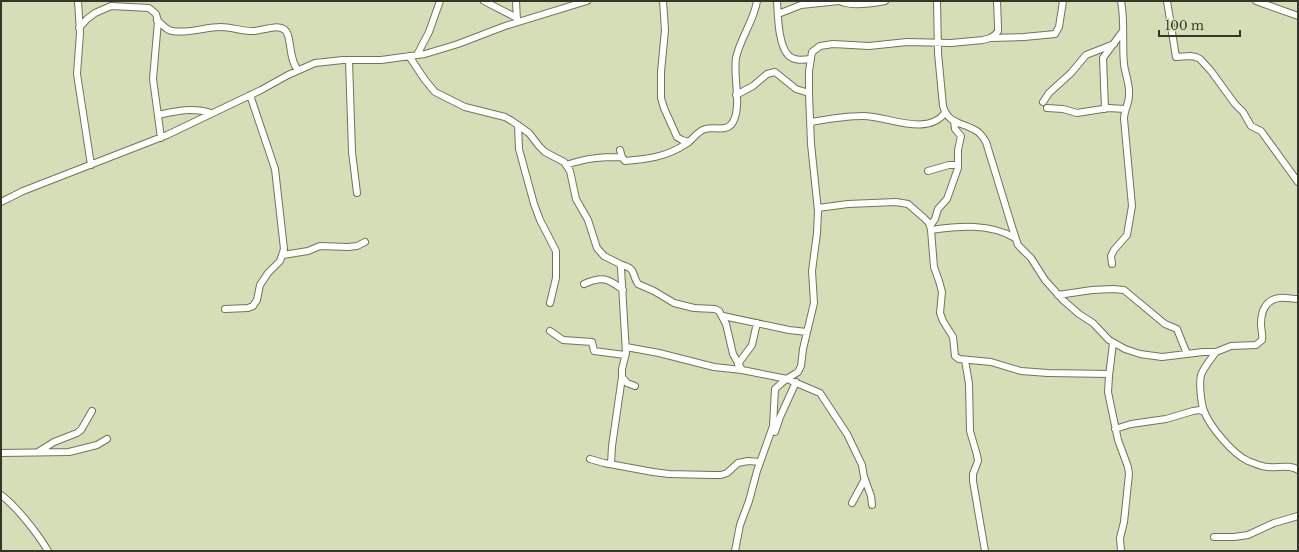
<svg xmlns="http://www.w3.org/2000/svg" width="1299" height="552" viewBox="0 0 1299 552" font-family="'Libre Baskerville',serif">
  <style>
    .lines { fill: none; stroke-linecap: round; stroke-linejoin: round }
    .minor-casing { stroke: #707654; stroke-width: 8 }
    .minor { stroke: #fff; stroke-width: 6 }
  </style>
  <rect width="100%" height="100%" fill="#d6deb8"/>
  <g class="lines">
    <g class="minor-casing">
      <path id="minor" d="M78 1 80 33 77 74 91 165
        M484 1 517 18
        M516 1 517 21
        M663 1 665 30 661 72V98L664 108 677 137 682 140 689 142
        M777 1C778 15 778 46 789 56 795 61 803 60 811 59
        M840 1C849 7 874 3 885 1
        M937 1 938 53 943 106C948 124 961 122 975 130 980 132 983 137 986 142L1012 227 1018 245 1031 258 1045 280 1063 300 1079 314 1093 323 1109 340 1125 349 1140 354 1162 357 1203 352H1216L1231 346 1256 345 1262 340C1263 335 1261 330 1261 324 1261 312 1265 300 1279 298 1285 297 1292 299 1298 299
        M1167 1 1176 57 1190 56 1196 57 1200 59 1211 71 1235 104 1243 112 1251 126 1261 131 1298 182
        M1256 1 1298 16
        M778 14 801 5 839 1
        M157 20C161 23 166 30 172 31 188 34 205 27 221 27 232 27 244 32 255 31 264 30 277 24 285 30 292 36 288 59 298 70
        M79 28 87 19 95 13 111 6 149 8 156 14 158 21 153 79 161 138
        M991 38 1024 37 1055 34 1059 27 1063 1
        M417 55 429 32 440 1
        M409 56 425 80 435 92 465 107 505 117 512 121 529 133 539 146 545 152 564 162 570 171 576 199 588 220 597 248 604 256 620 264 621 268 626 353 622 369V377L627 383 635 386
        M349 60 352 152 357 193
        M736 95 753 86 767 74 775 72 796 89 809 93
        M1043 102 1049 93 1071 73 1086 55 1114 44
        M1047 108 1063 109 1077 113 1109 108 1125 109
        M1105 109 1103 58 1123 31
        M158 115C176 111 193 107 211 113
        M811 122C828 119 846 116 863 116 888 116 926 137 945 113
        M518 125 519 149 534 204 540 220 556 251V278L550 303
        M620 150 622 157 625 161C648 159 666 157 686 144 693 140 696 132 705 129 714 126 727 133 733 122 742 106 733 76 736 58 740 38 754 21 757 1
        M566 165C587 158 600 157 622 157
        M928 171 949 165H958
        M1 202 23 191 167 135 261 90 288 75 315 63 343 60H381L425 54 458 44 505 26 587 1
        M818 208 848 204 896 202 908 204 924 218 929 223 931 230 934 267 939 281 942 292 940 313 943 321 953 337 955 356 959 359 991 362 1021 371 1048 373 1109 374
        M930 226 935 219 938 209 947 199 958 168V150L961 136 955 129 954 121
        M931 230C959 226 990 223 1015 238
        M283 255 308 251 320 246 348 247 357 246 365 242
        M620 264C638 270 630 271 638 284L654 291 674 303 694 308 715 309 719 311 726 324 733 354 742 370
        M1112 264 1111 256 1114 250 1127 235 1132 206 1124 119C1124 110 1129 104 1129 95 1130 84 1125 74 1124 64 1122 44 1125 21 1121 1
        M584 284C602 276 608 278 623 290
        M1058 295 1092 290 1113 289 1124 290 1165 324 1177 329 1187 354
        M225 309 248 308 253 306 257 300 260 285 268 273 280 261 284 249 275 169 250 95
        M723 316 789 330 807 332
        M550 331 563 340 592 342 594 351 625 355
        M1113 343 1109 376 1108 392 1118 440 1128 467 1129 474 1124 522 1120 538 1121 551
        M626 347 659 353 714 367 742 370 787 379 820 393 847 434 862 465 864 477 871 496 872 505
        M1216 352C1211 359 1204 367 1201 375 1199 383 1201 404 1204 411 1210 427 1233 454 1248 461 1254 463 1262 467 1268 467 1278 468 1290 464 1298 470
        M965 360 969 384 970 431 977 455 978 461 973 474V481L985 551
        M738 364 752 345 757 323
        M1115 429 1131 424 1166 419 1193 411 1200 410 1204 412
        M775 432 780 417 796 382
        M38 452 54 442 77 433 81 430 92 411
        M1 453 69 452 97 445 107 439
        M590 459 604 463 653 472 669 474 713 475H721L727 473 738 463 748 461 760 462
        M611 464 612 446 622 377
        M1 495C17 507 38 534 48 551
        M852 503 865 479
        M1214 537H1234L1248 535 1274 523 1298 516
        M735 551 740 525 749 501 757 471 773 426 775 389 785 380 798 372 801 366 803 349 814 303 812 271 817 233 818 211 811 144 809 94V71L812 52 820 46 833 44 869 46 907 42 951 43 983 40 990 38 995 35 998 31V26L997 1"/>
    </g>
    <use href="#minor" class="minor"/>
  </g>
  <rect width="1299" height="552" fill="none" stroke="#343728" stroke-width="4"/>
  <path d="M1159 30v6h81v-6" fill="none" stroke="#343728" stroke-width="2"/>
  <text x="1165" y="30" font-size="12" fill="#343728" stroke="#d6deb8" stroke-width="3" paint-order="stroke">100 m</text>
</svg>
